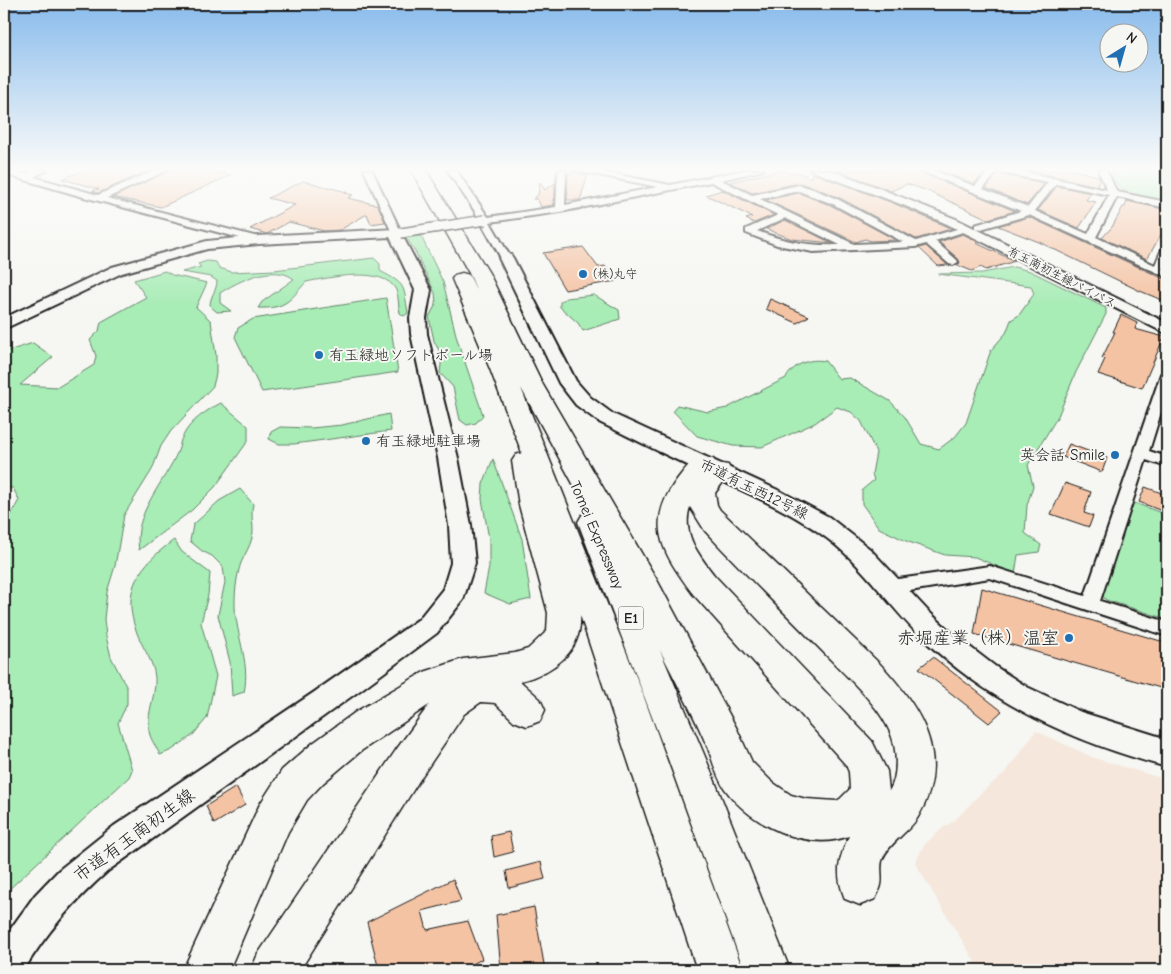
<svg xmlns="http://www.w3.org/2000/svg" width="1171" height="974" viewBox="0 0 1171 974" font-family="'Comic Neue','Klee One',sans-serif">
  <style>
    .built { fill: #f5e7db }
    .green { fill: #a8ecb6; stroke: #628469 }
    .building { fill: #f4c3a4; stroke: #1c1c1c }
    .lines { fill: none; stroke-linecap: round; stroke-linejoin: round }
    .street-casing { stroke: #1c1c1c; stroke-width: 4 }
    .secondary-casing { stroke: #1c1c1c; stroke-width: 4 }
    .highway-casing { stroke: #1c1c1c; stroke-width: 3 }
    .street { fill: #f6f6f2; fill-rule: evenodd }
    .secondary { fill: #f6f6f2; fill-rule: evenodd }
    .highway { fill: #f6f6f2; fill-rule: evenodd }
    .street-bridge-casing { stroke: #1c1c1c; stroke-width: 12; stroke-linecap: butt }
    .street-bridge { stroke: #f6f6f2; stroke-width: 9 }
    .poi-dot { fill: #1f6fb2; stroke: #f6f6f2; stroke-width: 2 }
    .labels { text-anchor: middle; stroke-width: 4; stroke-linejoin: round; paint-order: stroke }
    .far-poi-label { font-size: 12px; fill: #1c1c1c; stroke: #f6f6f2; text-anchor: start }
    .far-street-label { font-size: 12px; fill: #1c1c1c; stroke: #f6f6f2 }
    .shield { fill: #f6f6f2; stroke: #5d5d5c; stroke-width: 1 }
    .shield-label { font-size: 14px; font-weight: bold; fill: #1c1c1c }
    .poi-label { font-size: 15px; fill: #1c1c1c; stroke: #f6f6f2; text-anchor: start }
    .street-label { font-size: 15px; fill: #1c1c1c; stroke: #f6f6f2 }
    .near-poi-label { font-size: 18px; fill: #1c1c1c; stroke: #f6f6f2; text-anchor: end }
    .near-street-label { font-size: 18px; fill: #1c1c1c; stroke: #f6f6f2 }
  </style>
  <rect width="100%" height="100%" fill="#f6f6f2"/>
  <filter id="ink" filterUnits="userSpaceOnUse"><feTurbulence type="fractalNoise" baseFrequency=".02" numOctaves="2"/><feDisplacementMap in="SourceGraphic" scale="10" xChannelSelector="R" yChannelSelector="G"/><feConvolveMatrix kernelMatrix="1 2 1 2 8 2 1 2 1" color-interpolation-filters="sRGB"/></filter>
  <g filter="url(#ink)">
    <path class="built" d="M1036 731 1094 758 1167 780V970H980L915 863 924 845 944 827 954 821 983 791 1006 772Z"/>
    <path class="green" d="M1111 170H1160L1167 177V202L1128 194 1120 188 1112 176H1114Z
      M412 235 421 236 443 282 457 339 483 415 476 423 467 425 460 420 453 387 440 373 442 356 434 341 429 317 436 304 435 293 416 253 406 237Z
      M374 258 380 264V271C407 285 403 285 408 313L404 316 400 313C398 306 399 296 396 290 384 265 327 278 306 282 290 300 286 309 258 308L262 302 294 279C274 263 238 281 220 293V303L231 311 217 312 210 306C210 296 217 290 217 281L211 277 182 272 201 267 198 264 207 261 216 262 219 268 232 272 274 270Z
      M1014 267 1030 271 1106 308V314L1076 372 1058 416 1028 465 1033 486 1027 505 1025 533 1041 545 1039 552 1018 555 1015 574 975 557 945 555 906 541 879 528 862 504V490L874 480 872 474 876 452 861 421 851 412 837 407 815 423 762 447 733 446 697 436 673 411 677 405 708 412 727 408 786 378C794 364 809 358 825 361L839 379 850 378 890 401 905 417 921 444 939 449 955 437 966 423 991 350 1006 333 1011 320 1019 315 1034 294 1031 286 938 274 982 273Z
      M165 271 172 275 207 283 196 307 211 321 216 355V374L213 386 171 431 161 446 152 470 124 515 115 566 107 592 104 619 106 636 111 657 127 688V704L118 723 132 770 129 777 4 894V528L19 500 13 488H4L5 352 33 343 53 357 20 385 58 387 94 365 96 356 90 340 99 331 101 322 146 297 134 280Z
      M594 295 619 310 620 319 583 331 578 323 560 307V302L566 298Z
      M386 298 398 372 262 392 235 337 238 328 253 319Z
      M221 403 248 426V441L215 487 192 510 139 550C132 514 165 482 178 451 180 446 180 440 183 436 190 421 207 410 221 403Z
      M389 414 391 431 294 444H279L269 439 271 432 280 427 311 428 342 425Z
      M493 459 522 539 531 599 510 604 484 593 489 567V539L482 499 483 484Z
      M240 489 253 504C250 516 255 528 252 538 250 547 244 555 241 563 237 574 235 590 235 601 234 632 251 661 244 692L232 696 230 662 218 615 225 582 223 567 212 556 202 551 190 541 193 525 219 501Z
      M1124 499 1167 515V619L1106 600 1097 590Z
      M174 540 182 552 210 573 208 595 201 623 216 676 207 718 193 735 172 750 160 755C157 748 150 739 149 731 146 710 159 691 154 671 151 658 141 645 137 633 120 589 140 565 174 540Z"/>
    <path class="building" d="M84 170H150L98 193 92 191 99 189 62 179Z
      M170 170H210L231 175 161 207 113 197Z
      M781 170 791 173 797 172 811 178 812 173 893 203 952 229 916 239 840 198 814 187 799 183 752 193 730 182Z
      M836 170H916L1015 211 988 219 925 190 907 184 891 191Z
      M938 170H987L974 184Z
      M1027 170H1074L1098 176 1100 179 1096 186Z
      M572 171 588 175 580 200H567L568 174Z
      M998 173 1002 175 1045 183 1027 205 986 188Z
      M303 181 347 192 345 193 353 195 348 198 378 205 385 222 371 224 367 214 340 230 324 231 289 222 267 234 250 229 295 205 268 198Z
      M540 182 545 190 555 183V200H552L554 205 541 207 537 199H533L538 195Z
      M1057 186 1091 193 1086 200 1096 202 1079 228 1038 210Z
      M722 190 774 215 754 223 746 219 752 217 706 195Z
      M799 193 832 206 896 240 871 241 865 239 856 242 766 200Z
      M1127 201 1167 210V224L1147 259 1102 238 1112 227 1123 207H1125Z
      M1029 217 1167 280V302L1140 291 1039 242 998 226Z
      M785 220 832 243 792 239 766 229Z
      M963 234 979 242 976 243 1015 261 986 270 981 267 972 271 957 265 960 263 958 259 939 242Z
      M926 246 948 265 938 266 919 248Z
      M583 247 598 267 605 266 616 281 565 290 543 253Z
      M770 299 809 316 797 323 766 309Z
      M1121 315 1137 323 1135 329 1164 337 1142 388 1098 374 1105 359 1102 358 1115 332H1113Z
      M1069 444 1107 458 1102 472 1063 457Z
      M1065 483 1091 492 1084 513 1093 516 1089 527 1051 514Z
      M1145 487 1167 495V513L1139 502Z
      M982 588 1164 642V689L974 634Z
      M933 657 1002 711 989 723 919 668Z
      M236 787 245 805 214 824 206 806Z
      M509 832 513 852 494 857 491 836Z
      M541 862 545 879 509 888 506 871Z
      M453 879 461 901 422 911 427 930 468 921 482 959 461 970H379L367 922Z
      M534 907 545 970H501L496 915Z"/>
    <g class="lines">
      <g class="street-casing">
        <path id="street" d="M4 170 25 174 35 170H47L34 177 98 195 156 170H168L107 198 262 238 264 240 259 243 80 196 4 174Z
          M364 170H372L400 230 406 233 404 235 397 236 392 233Z
          M447 170H456L488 217 556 207 558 170H566L565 205 658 187 573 170H594L670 185 745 170H764L721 180 752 195 799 185 813 189 839 200 916 241 967 226 972 229 935 241 957 260 958 262 953 265 949 264 926 244 915 247 813 252 777 245 746 233V229L778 215 711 182 560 212 490 222 511 258 506 261 501 258 474 210ZM799 191 833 204 903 242 854 244 760 199ZM785 218 840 245C808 246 787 242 757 231Z
          M918 170H931L975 186 990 170H1016L1107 190 1098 170H1106L1117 192 1167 202V208L1117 197 1096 237 1155 265 1162 249 1167 246V260L1164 269 1167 270V277L1029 215 981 229H975V225L1021 211ZM998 171 1002 173 1048 182 1028 207 983 189ZM1056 184 1109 195 1088 234 1035 211Z
          M1162 170H1167V173Z
          M1167 370V393L1149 451 1167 457V467L1146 460 1100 601 1167 622V636L990 578 891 594 885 592 882 587 885 582 891 580 990 566 1085 596 1161 374Z"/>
      </g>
      <g class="secondary-casing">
        <path id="secondary" d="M810 170H829L866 183 956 219 1167 323V334L947 224 903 205Z
          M397 229 404 233V239L431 290 426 318 427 334 458 458 471 525 475 563 463 600 437 633 359 691 109 870C75 900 47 931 24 970H4V938L35 895 59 870 114 826 313 693 419 619 443 589 451 563 449 525 438 458 411 334 410 318 415 290 390 237 259 244 207 249 122 273 4 329V318L112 267 207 241 259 236Z
          M506 254 511 255 513 258 576 381 590 397 613 414 780 491 829 517 870 549 928 611 953 634 996 667 1027 687 1081 712 1167 739V767C1074 742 992 705 922 638 889 606 865 567 828 539 794 513 754 496 715 478 676 460 638 441 599 422L576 405 559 383 499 258 501 255Z"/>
      </g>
      <g class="highway-casing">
        <path id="highway" d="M411 170H426L489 273 543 385 657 580 737 729 752 762 772 782 791 795 806 799 836 801 840 799 850 789 849 772 846 765 693 594C660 550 643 521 682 473 692 461 697 454 713 459L716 463 728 465 731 471 715 493 717 505 720 510 879 663C921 707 953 758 918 817 909 832 890 842 883 858 879 867 883 876 881 885 880 890 877 895 875 899L860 905 845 899C835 874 838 860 849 836 807 852 750 825 725 789 716 777 713 760 707 746 693 713 676 682 660 650L706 759 790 970H744L668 759 578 522 582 515 589 513 521 388 641 689 743 970H697L580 615C583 652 552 673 520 681L540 699 545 710 540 721 527 726 514 721 495 703 481 702 464 714 422 776 300 970H251L258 954 396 750 429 705 361 751 323 783 307 800 288 832 229 970H183L260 804 282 770 313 743 357 711 424 672 463 659 515 653 528 649 547 631 548 613 519 505 512 461 516 455 522 453 490 369 452 279 455 275 462 273 469 275 477 291 469 273ZM690 507 705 531C746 575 790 618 832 661 853 683 878 705 890 732 897 748 899 776 889 791L887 771 872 741 715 576C700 557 681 534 690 507Z"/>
      </g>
      <use href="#street" class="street"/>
      <use href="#secondary" class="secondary"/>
      <use href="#highway" class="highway"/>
      <g class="street-bridge-casing">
        <path id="street-bridge" d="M401 233 485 220"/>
      </g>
      <use href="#street-bridge" class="street-bridge"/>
    </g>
  </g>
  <linearGradient id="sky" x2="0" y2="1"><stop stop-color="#88bbec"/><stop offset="0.55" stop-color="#fbfbf9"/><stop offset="1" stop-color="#fbfbf9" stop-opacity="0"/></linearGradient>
  <rect width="1171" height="307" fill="url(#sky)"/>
  <g class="poi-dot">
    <circle cx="583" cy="274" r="5"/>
    <circle cx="319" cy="355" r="5"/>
    <circle cx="366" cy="441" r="5"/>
    <circle cx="1115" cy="455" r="5"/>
    <circle cx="1069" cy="638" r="5"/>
  </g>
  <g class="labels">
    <g class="far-poi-label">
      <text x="593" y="278">(株)丸守</text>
    </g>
    <g class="far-street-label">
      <text transform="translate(1062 277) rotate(27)" y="4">有玉南初生線バイパス</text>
    </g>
    <rect class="shield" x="618.5" y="606.5" width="25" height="23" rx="4"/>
    <g class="shield-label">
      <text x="631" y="623">E1</text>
    </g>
    <g class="poi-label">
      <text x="329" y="360">有玉緑地ソフトボール場</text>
      <text x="376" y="446">有玉緑地駐車場</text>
      <text x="1105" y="460" text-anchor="end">英会話 Smile</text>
    </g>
    <g class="street-label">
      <text transform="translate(754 489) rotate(26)" y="5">市道有玉西12号線</text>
      <text transform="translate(597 535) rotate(67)" y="5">Tomei Expressway</text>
    </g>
    <g class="near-poi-label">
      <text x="1059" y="644">赤堀産業（株）温室</text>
    </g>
    <g class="near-street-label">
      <text transform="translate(134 835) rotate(-36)" y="6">市道有玉南初生線</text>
    </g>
  </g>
  <rect width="1171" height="974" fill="none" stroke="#f6f6f2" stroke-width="20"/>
  <rect x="10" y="10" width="1151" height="954" fill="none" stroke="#1c1c1c" stroke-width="2" filter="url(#ink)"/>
  <g transform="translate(1124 48) rotate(37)"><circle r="24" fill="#f6f6f2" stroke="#9f9f9c"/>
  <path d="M0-4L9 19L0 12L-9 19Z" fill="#1f6fb2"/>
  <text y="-8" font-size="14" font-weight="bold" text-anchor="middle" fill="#1c1c1c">N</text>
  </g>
</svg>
